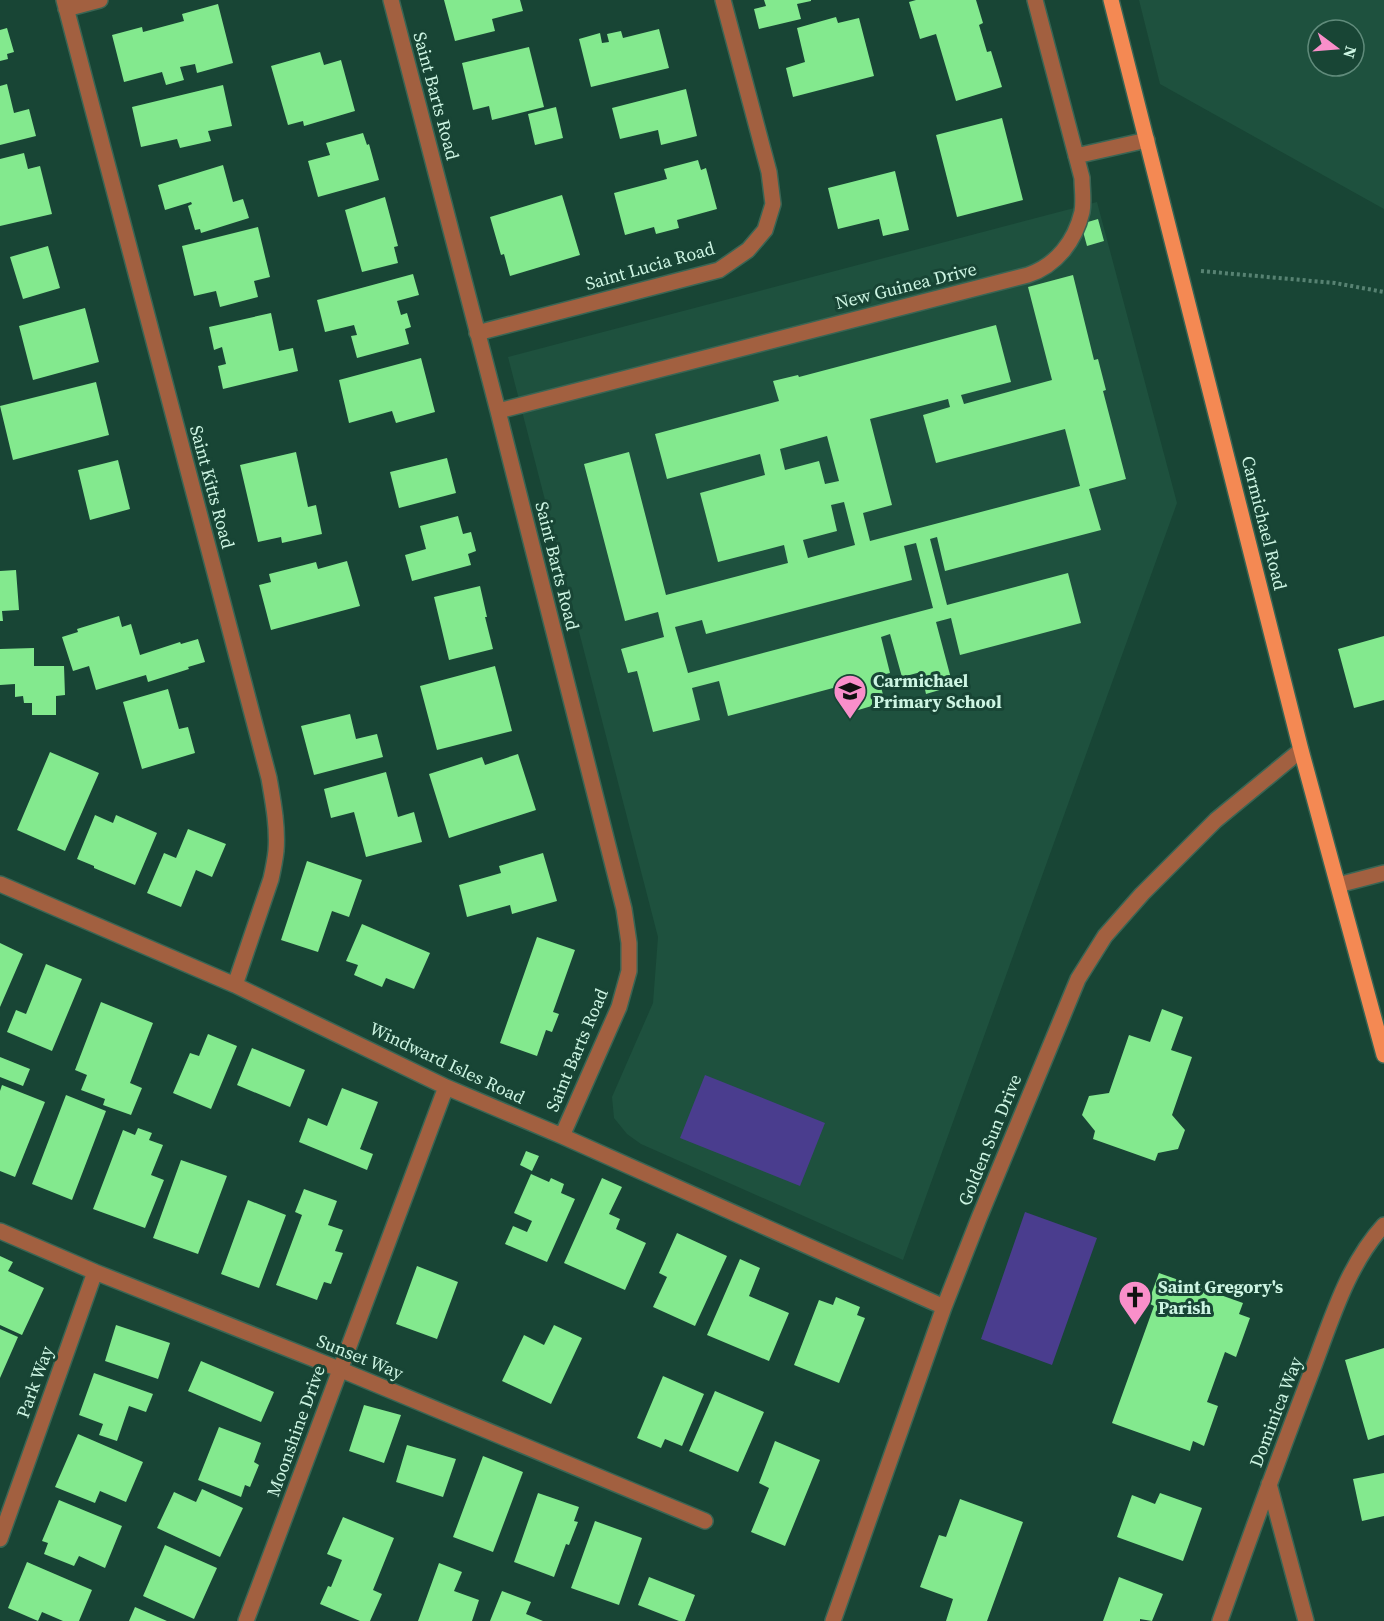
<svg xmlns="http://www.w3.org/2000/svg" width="1384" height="1621" viewBox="0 0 1384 1621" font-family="'Source Serif 4',serif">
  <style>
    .built { fill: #1e513e; fill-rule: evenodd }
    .green { fill: #4a3d8e }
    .building { fill: #83e98e; fill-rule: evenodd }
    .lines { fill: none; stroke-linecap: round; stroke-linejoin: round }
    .lane-casing { stroke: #396554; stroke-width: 18 }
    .street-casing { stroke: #396554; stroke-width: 18 }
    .primary-casing { stroke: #396554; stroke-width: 18 }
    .path { stroke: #578272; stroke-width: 4; stroke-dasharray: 3 3; stroke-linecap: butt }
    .lane { stroke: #a26040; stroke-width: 15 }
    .street { stroke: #a26040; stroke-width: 15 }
    .primary { stroke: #f48953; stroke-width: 15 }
    .labels { text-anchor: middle; stroke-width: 6; stroke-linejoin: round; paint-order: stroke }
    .street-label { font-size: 18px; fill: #cdf5e3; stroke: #184535 }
    .poi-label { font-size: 18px; font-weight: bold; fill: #cdf5e3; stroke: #184535; text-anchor: start }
  </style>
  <rect width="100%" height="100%" fill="#184535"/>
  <path class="built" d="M1139 0H1384V209L1160 84ZM1318 30H1354V66H1318Z
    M1097 202 1177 503 903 1260 641 1144 627 1134 614 1118 612 1097 653 1003 658 937 508 357Z"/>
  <path class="green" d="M705 1075 825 1123 800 1186 680 1138Z
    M1025 1212 1097 1238 1052 1365 981 1339Z"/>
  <path class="building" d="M444 0H520L523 11 492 19 495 31 455 41Z
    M764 0H811V1L797 4 801 19 759 29 754 9 766 6Z
    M916 0H976L983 23 979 25 987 52 991 51 1002 87 956 101 936 34 920 39 909 2Z
    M218 4 233 63 197 73 195 64 180 67 184 80 166 85 162 72 124 82 112 35 142 27 143 32 184 21 182 14Z
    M836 17 838 23 859 18 874 76 793 97 786 68 805 62 797 28Z
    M7 28 14 52 7 54 8 59 0 61V30Z
    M659 29 669 68 591 87 579 39 600 33 602 43 609 42 607 34 621 31 623 38Z
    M529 47 544 107 492 120 489 106 473 110 462 63Z
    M320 52 324 65 341 60 355 111 304 126 303 121 288 125 271 66Z
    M7 84 14 113 29 109 36 136 0 145V86Z
    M223 85 232 126 208 131 211 141 180 148 177 139 141 147 132 107Z
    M686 89 697 136 661 145 658 130 620 139 612 108Z
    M556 107 563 138 535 145 528 114Z
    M1002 118 1023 200 957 217 936 135Z
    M363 133 367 145 369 144 379 180 318 197 308 161 330 155 326 143Z
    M24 153 28 169 40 166 52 214 0 226V159Z
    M698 160 701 170 706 168 717 209 677 220 679 228 656 234 654 227 625 235 614 193 667 179 664 169Z
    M223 165 233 202 243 199 249 218 201 233 200 229 195 230 188 206 192 204 191 202 165 210 158 185Z
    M895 171 909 230 883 236 879 219 838 229 828 188Z
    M562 195 580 255 510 276 504 254 501 255 490 217Z
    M385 197 398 246 394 247 398 263 362 272 345 210Z
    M1098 219 1104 241 1087 246 1081 224Z
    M258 227 270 277 254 281 258 297 220 307 216 291 194 296 182 246Z
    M48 246 60 288 23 299 10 257Z
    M413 274 419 295 397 301 401 315 407 313 411 327 405 329 409 344 357 358 351 336 357 335 354 325 325 332 317 300Z
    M1073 275 1094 360 1098 359 1106 390 1103 391 1126 479 1089 489 1101 530 945 571 937 537 930 539 947 605 1068 573 1081 623 960 655 951 618 936 622 953 686 926 694 921 672 902 677 890 634 881 637 890 673 878 676 885 702 855 711 848 684 728 716 719 681 692 688 700 720 653 732 637 671 628 673 621 649 664 637 658 612 625 621 584 464 629 452 666 595 788 563 784 545 718 562 700 493 765 475 760 454 667 479 655 434 779 401 773 381 798 375 799 377 996 325 1011 382 961 395 964 404 1052 380 1028 287ZM948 399 950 407 923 415 936 463 1065 429 1080 486 870 541 863 513 892 505 870 419ZM827 436 839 481 825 484 819 461 785 470 780 449ZM844 502 855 545 808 558 803 540 837 531 831 505ZM916 543 933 608 688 673 675 627 702 620 706 634 912 580 904 546Z
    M85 308 99 362 33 380 19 326Z
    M271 313 279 351 293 348 298 371 223 389 218 366 226 364 222 347 214 350 209 327Z
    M421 358 435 412 396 423 392 411 349 423 339 380Z
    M96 382 109 435 13 460 0 406Z
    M296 452 308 507 316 505 322 534 282 543 281 537 258 542 240 465Z
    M447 458 456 493 399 508 390 472Z
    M118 460 130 509 90 520 78 470Z
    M458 516 463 534 471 532 476 551 468 554 471 565 412 581 405 555 426 549 420 526Z
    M347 561 360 606 271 630 259 585 271 582 269 574 316 562 318 569Z
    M16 570 19 610 2 611 3 621H0V571Z
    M480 586 487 617H485L493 649 449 660 434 597Z
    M119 616 122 627 131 624 140 655 180 642 181 644 198 639 205 662 188 667 189 669 148 682 146 675 96 690 89 666 73 671 62 637 78 632 77 629Z
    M1384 636V700L1354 708 1338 649Z
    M34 648V666H64L65 695 56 696V715H32V703H24L23 696 15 697V684L0 685V649Z
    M495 666 512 731 437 750 420 686Z
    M168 689 179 729 188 727 195 753 142 769 123 702Z
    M350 714 356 739 377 734 383 757 314 775 301 726Z
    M50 752 99 773 65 851 17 830Z
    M518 754 536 810 449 838 429 774 482 757 485 765Z
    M386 772 398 817 414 812 422 842 366 857 354 812 331 818 324 789Z
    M95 815 113 823 116 815 157 833 135 885 94 868V866L77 859Z
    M188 829 226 844 212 877 196 870 181 907 147 893 164 853 176 858Z
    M543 853 557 901 512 914 510 905 467 917 459 885 501 873 499 866Z
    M307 861 362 880 349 917 332 911 318 952 281 940Z
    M362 924 430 953 414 989 386 978 382 987 354 975 358 965 346 961Z
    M537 937 575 950 553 1012 559 1014 552 1032 546 1030 537 1056 500 1043Z
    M0 943 23 954 0 1007Z
    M46 964 82 979 52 1051 7 1032 16 1010 26 1014Z
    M101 1002 153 1023 130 1083 142 1088 131 1115 103 1105 105 1099 81 1090 87 1075 75 1070Z
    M1162 1009 1183 1017 1171 1050 1192 1057 1172 1115 1185 1130 1178 1149 1158 1153 1155 1161 1093 1139 1095 1131 1082 1115 1089 1096 1109 1093 1129 1035 1150 1042Z
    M208 1034 237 1046 211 1109 173 1093 190 1053 199 1056Z
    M252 1048 305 1070 290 1107 237 1085Z
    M0 1057 30 1069 23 1086 0 1077Z
    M2 1085 45 1102 15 1177 0 1171V1091Z
    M342 1088 378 1102 360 1149 373 1154 367 1170 299 1142 308 1118 327 1126Z
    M66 1095 106 1111 72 1200 32 1184Z
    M138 1128 152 1133 149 1140 163 1145 151 1175 164 1180 145 1228 93 1209 123 1130 135 1135Z
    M526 1151 539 1156 532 1171 520 1165Z
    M181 1160 227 1176 198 1254 153 1238Z
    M531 1174 549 1182 551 1178 564 1184 561 1193 575 1199 547 1262 505 1244 513 1226 527 1232 532 1221 514 1213Z
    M602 1178 622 1187 609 1214 620 1219 616 1229 646 1243 625 1290 564 1263Z
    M304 1189 337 1201 328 1225 343 1230 335 1251 343 1253 331 1284 324 1282 317 1300 276 1285 302 1215 295 1212Z
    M248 1200 286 1215 259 1288 221 1274Z
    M677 1233 727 1256 695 1326 653 1307 667 1277 659 1273Z
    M0 1256 13 1262 8 1271 44 1288 22 1335 0 1325Z
    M740 1259 760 1268 749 1296 789 1313 769 1361 707 1335Z
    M417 1266 458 1282 437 1339 396 1324Z
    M1159 1273 1243 1303 1239 1314 1250 1318 1236 1357 1225 1352 1207 1402 1218 1406 1204 1446 1193 1441 1190 1451 1112 1423 1154 1306 1148 1303Z
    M836 1297 860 1307 857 1315 865 1318 839 1383 794 1365 819 1300 833 1305Z
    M116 1325 170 1343 158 1379 105 1361Z
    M554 1325 582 1338 551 1404 502 1381 524 1335 544 1345Z
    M0 1329 18 1337 0 1378Z
    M1384 1348V1435L1368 1440 1345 1360Z
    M201 1361 274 1392 261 1422 188 1391Z
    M94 1373 153 1394 146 1412 129 1406 117 1441 99 1435 103 1424 79 1415Z
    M663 1376 704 1394 682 1446 665 1439 661 1448 637 1438Z
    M715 1391 764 1412 738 1472 689 1451Z
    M364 1405 401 1415 384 1463 349 1451Z
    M219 1427 261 1443 254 1462 259 1465 250 1487 245 1485 241 1497 198 1480Z
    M78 1434 143 1462 126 1502 100 1491 95 1503 55 1487Z
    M775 1441 820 1460 785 1546 751 1532 769 1488 759 1483Z
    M407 1445 456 1459 443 1497 396 1482Z
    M483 1456 523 1472 493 1552 453 1537Z
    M1384 1473V1516L1362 1521 1353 1479Z
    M202 1489 243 1508 220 1557 157 1528 174 1492 196 1502Z
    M538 1493 579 1507 574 1521 578 1522 569 1545 566 1544 554 1577 514 1562Z
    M1160 1493 1202 1508 1183 1561 1117 1537 1132 1495 1155 1504Z
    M960 1499 1023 1522 987 1621H946L953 1599 920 1587 939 1535 946 1537Z
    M59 1500 122 1526 105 1568 79 1556 74 1566 44 1554 48 1543 42 1541Z
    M343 1517 394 1538 373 1590 382 1594 370 1621H360L320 1604 328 1586 331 1587 342 1560 327 1554Z
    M595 1521 642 1538 619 1605 571 1588Z
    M165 1545 217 1568 194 1619 143 1596Z
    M27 1562 92 1590 79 1621H63L42 1612 38 1621 8 1608Z
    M439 1563 462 1572 454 1591 479 1600 472 1621H418Z
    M649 1577 695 1595 685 1621H679L638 1605Z
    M1119 1577 1163 1594 1152 1621 1140 1619V1621H1103Z
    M502 1591 531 1602 526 1614 543 1621H490Z
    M135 1607 167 1621H129Z"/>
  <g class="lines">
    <g class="lane-casing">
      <path id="lane" d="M1338 885 1384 873"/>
    </g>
    <g class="street-casing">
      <path id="street" d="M64 0 269 778C273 801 278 827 276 851 275 860 273 870 271 879L235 985
        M391 0 498 411 624 909 629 943V971L619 1007 562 1136
        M66 9 100 0
        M1076 156 1147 140
        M477 333 719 270 748 250 765 230 773 204 769 172 723 0
        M498 411 1028 275C1057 265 1075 241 1082 212 1084 201 1082 189 1082 178L1035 0
        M0 884 235 985 446 1087 562 1136 944 1307
        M0 1231 95 1272 339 1369 705 1521
        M1269 1484 1306 1621
        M0 1539 95 1272
        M246 1621 446 1087
        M833 1621 944 1307 979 1218 1078 979 1105 936 1142 894 1216 820 1301 750
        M1220 1621C1249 1539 1279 1457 1310 1376 1330 1325 1346 1266 1384 1225"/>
    </g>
    <g class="primary-casing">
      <path id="primary" d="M1111 0 1301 750 1384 1055"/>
    </g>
    <path class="path" d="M1201 271 1335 283 1384 292"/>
    <use href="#lane" class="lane"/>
    <use href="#street" class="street"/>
    <use href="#primary" class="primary"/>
  </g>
  <defs>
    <g id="school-pin" transform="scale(1.725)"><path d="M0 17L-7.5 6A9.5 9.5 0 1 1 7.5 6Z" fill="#f98fca" stroke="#184535"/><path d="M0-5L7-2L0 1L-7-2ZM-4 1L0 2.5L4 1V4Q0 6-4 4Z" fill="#111"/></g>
    <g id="church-pin" transform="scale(1.725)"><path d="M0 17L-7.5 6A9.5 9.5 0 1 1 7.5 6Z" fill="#f98fca" stroke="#184535"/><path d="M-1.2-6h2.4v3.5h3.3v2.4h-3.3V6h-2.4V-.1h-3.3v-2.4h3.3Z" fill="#111"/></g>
  </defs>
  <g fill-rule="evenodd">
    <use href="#school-pin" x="850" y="691"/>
    <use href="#church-pin" x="1135" y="1297"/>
  </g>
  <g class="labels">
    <g class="street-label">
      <text transform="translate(436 96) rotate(75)" y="6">Saint Barts Road</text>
      <text transform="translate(650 266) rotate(-16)" y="6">Saint Lucia Road</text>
      <text transform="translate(906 286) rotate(-14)" y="6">New Guinea Drive</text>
      <text transform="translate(212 487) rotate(75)" y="6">Saint Kitts Road</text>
      <text transform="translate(1264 523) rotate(76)" y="6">Carmichael Road</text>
      <text transform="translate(557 566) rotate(76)" y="6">Saint Barts Road</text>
      <text transform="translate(577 1050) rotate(-67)" y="6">Saint Barts Road</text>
      <text transform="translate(447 1063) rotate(25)" y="6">Windward Isles Road</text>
      <text transform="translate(990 1140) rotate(-68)" y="6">Golden Sun Drive</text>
      <text transform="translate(360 1357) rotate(22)" y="6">Sunset Way</text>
      <text transform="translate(35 1382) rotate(-70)" y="6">Park Way</text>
      <text transform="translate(1276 1412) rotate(-69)" y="6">Dominica Way</text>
      <text transform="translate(296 1431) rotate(-70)" y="6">Moonshine Drive</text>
    </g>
    <g class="poi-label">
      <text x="873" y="687">Carmichael<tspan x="873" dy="21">Primary School</tspan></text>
      <text x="1158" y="1293">Saint Gregory's<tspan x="1158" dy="21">Parish</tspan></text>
    </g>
  </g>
  <g transform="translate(1336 48) rotate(106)"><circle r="28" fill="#184535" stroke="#608b7b" stroke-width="1.5"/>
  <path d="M0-4.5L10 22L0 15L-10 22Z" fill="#f98fca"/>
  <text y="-9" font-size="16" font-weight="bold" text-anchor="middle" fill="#cdf5e3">N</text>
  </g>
</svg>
